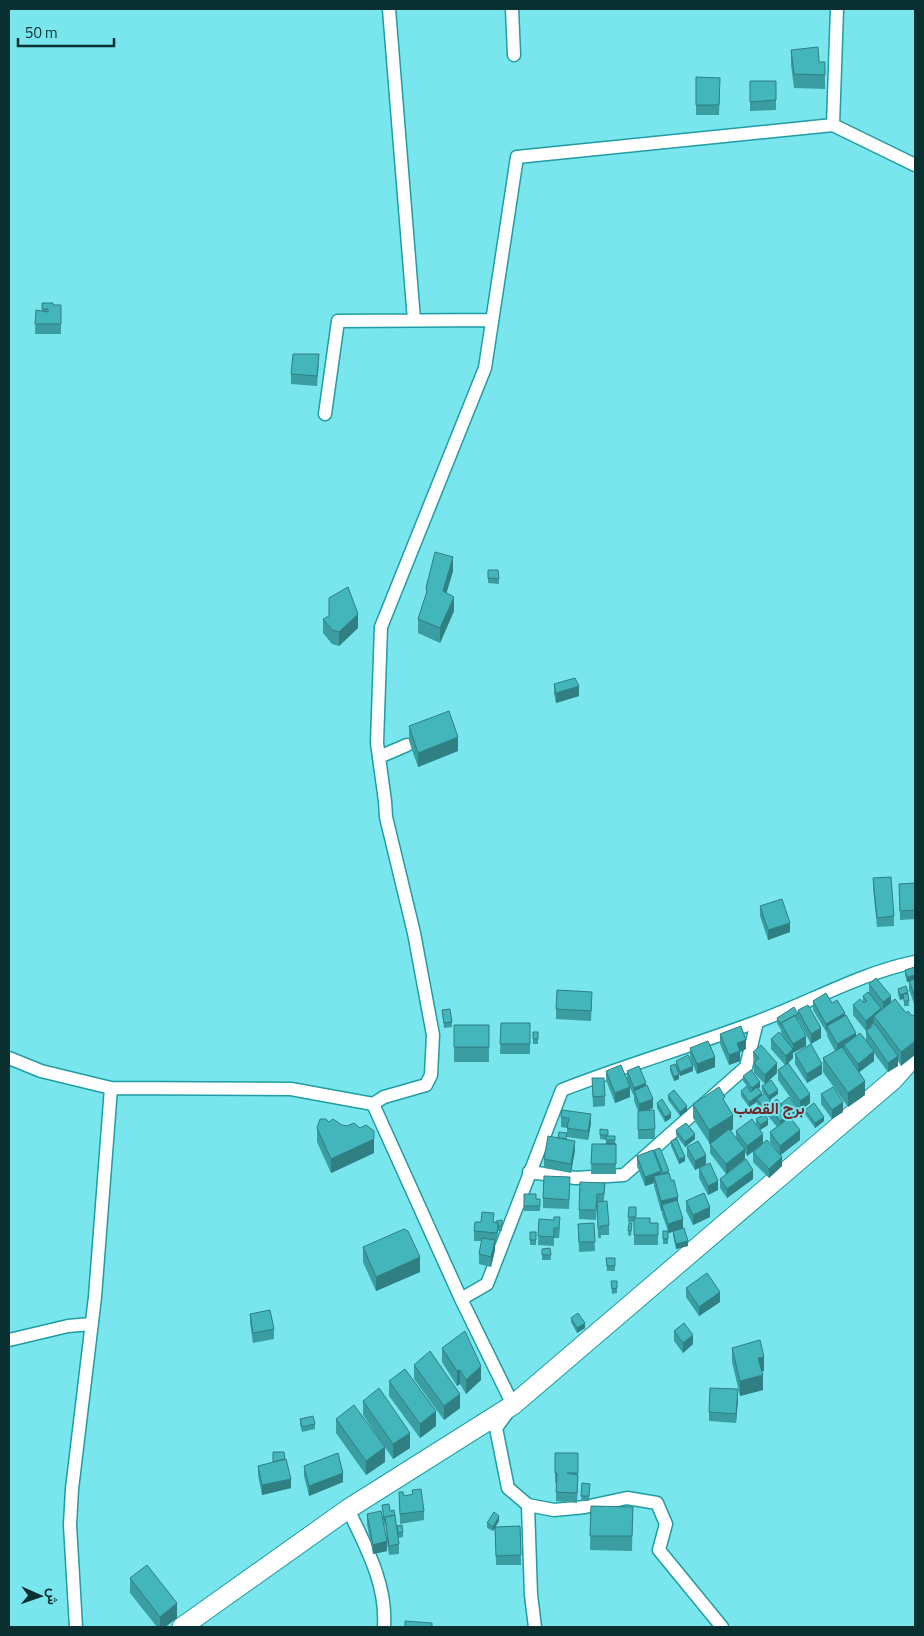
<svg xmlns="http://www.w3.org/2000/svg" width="924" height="1636" viewBox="0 0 924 1636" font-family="'Titillium Web',Vazirmatn,sans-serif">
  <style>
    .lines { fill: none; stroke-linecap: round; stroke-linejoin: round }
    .street-casing { stroke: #1f9da2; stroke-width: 15 }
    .secondary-casing { stroke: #1f9da2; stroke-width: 21 }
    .street { stroke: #fff; stroke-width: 12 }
    .secondary { stroke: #fff; stroke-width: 19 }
    .wall { fill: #3a9da1; fill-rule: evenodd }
    .shaded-wall { fill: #2f7f83 }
    .building { fill: #43b6bb; stroke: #2f7f83 }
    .labels { text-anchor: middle; stroke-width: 4; stroke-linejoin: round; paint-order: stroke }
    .quarter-label { font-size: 16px; font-weight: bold; fill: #6f292d; stroke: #78e6ec }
  </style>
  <rect width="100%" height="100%" fill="#78e6ec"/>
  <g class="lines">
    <g class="street-casing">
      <path id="street" d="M389 9 414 320
        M512 9 514 55
        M833 125 915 165
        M325 414 338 321 492 320
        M379 757 407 745
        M9 1058 41 1071 111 1088 291 1089 373 1104 461 1299
        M373 1104 384 1097 426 1085 431 1075 433 1035 414 933 386 817 385 801 377 743 381 627 485 368 517 157 833 125 837 9
        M529 1172 576 1178 624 1175 746 1067 757 1022
        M9 1340 68 1326 91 1324
        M528 1505 554 1510 585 1507 627 1498 657 1503 666 1524 659 1550 722 1627
        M348 1509C366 1547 387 1584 384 1627
        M76 1627 70 1525 72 1489 95 1297 111 1088
        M535 1627 531 1595 528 1505 508 1488 496 1428 513 1405 461 1299 487 1284 562 1090C626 1065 692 1046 756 1022 809 1003 860 973 915 962"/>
    </g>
    <g class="secondary-casing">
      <path id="secondary" d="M182 1627 348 1509 513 1405 893 1080 915 1055"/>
    </g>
    <use href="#street" class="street"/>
    <use href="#secondary" class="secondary"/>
  </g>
  <path class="wall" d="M791 50 819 62H825V89L794 88 791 65Z
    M696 77 720 88 719 115H696Z
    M750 81H776V110L750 111Z
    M42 303 53 305H61V334H35L36 310 42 311Z
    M319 363 317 386 291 384V374Z
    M488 570H498L499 584 488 583Z
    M453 571 446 593 454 611 440 643 418 633V619L426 596V588Z
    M323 619 358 628 339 646 332 644 323 633Z
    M554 684 579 696 556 703 554 694Z
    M409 726 458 751 418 767 409 741Z
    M873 878 894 916V926L877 927 873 888Z
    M915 883V919L900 920 899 884Z
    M760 906 790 932 768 940 760 916Z
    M915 967V1006L909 990V982H907L905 975V970Z
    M869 984 891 1003 906 1013 901 1066 898 1061V1066L888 1072 874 1053V1061L859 1072 865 1095 848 1107 823 1072V1058L835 1051 827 1036V1033L813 1010V1001L832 1003 845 1016 856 1036 866 1040V1031L874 1025V1023L866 1031 853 1015V1005L863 1002V996L869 992Z
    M898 989 908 992 909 1006H904V998L900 1000 898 994Z
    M592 1002 591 1021 556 1019V1009Z
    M442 1010 452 1022V1027L444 1028Z
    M798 1010 821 1038 811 1044 798 1019H797L806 1046 793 1053V1058L788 1063 810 1103 800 1111 778 1080V1070L785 1065 771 1049V1039L784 1038 781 1033V1030L777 1023V1018L798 1013Z
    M501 1023H530V1054H500Z
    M454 1025H489V1062H454Z
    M533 1032H538V1044H533Z
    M720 1034 746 1049 740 1052V1061L729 1065 720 1044Z
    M690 1048 715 1067 697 1074 690 1058Z
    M753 1052 777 1073 765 1084 754 1073Z
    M795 1054 822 1074 807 1083 795 1064Z
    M676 1061 693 1071 680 1076 677 1070 679 1079 674 1081 670 1071V1066L676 1065Z
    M606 1071 627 1080V1071L646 1086 653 1108 647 1111 655 1129V1139H638V1111L634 1101V1096L630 1088V1097L615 1103 606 1080Z
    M743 1076 760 1087 759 1089 762 1095 764 1094 762 1091V1086L778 1094 770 1100 772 1103 781 1104 798 1113 791 1118 800 1140 781 1155 782 1166 769 1178 753 1162V1152L758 1148 747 1156 745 1152V1159L728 1172 753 1179 727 1198 720 1188V1179L726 1174 710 1153V1144L693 1118V1104L725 1103 733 1129 731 1131 736 1138V1131L758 1127 756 1124V1119L765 1114 757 1104V1102L749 1107 741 1096V1091L747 1086 743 1081ZM768 1113V1116L777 1127 770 1132V1142L778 1152 763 1143 760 1130 768 1125 765 1115Z
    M592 1078 605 1096V1106L593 1107Z
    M821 1094 843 1112 832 1119 821 1104Z
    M668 1095 687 1111 680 1116 668 1100Z
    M657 1103 671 1118 665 1122 657 1108Z
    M805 1110 824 1121 815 1128 805 1114Z
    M561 1117 591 1123 588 1140 567 1137V1128L561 1127Z
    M329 1122 374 1153 331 1173 317 1142V1128Z
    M600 1129 608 1130V1136H615L616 1174H591L592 1144H606V1140L600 1139Z
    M676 1130 695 1139 685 1147 676 1135Z
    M567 1139 575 1150 571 1173 544 1168V1159Z
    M671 1141 685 1161 679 1164 671 1146Z
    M687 1147 706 1164 695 1170 687 1156Z
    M654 1150 669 1173 678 1206 683 1228 688 1246 676 1249 673 1236V1232L668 1233V1244H663V1231H668L662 1214V1211H661L654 1186V1183L645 1186 637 1166V1156L654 1153Z
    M699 1168 718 1190 708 1195 699 1178Z
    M605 1183 604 1201 609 1225V1235H601V1238H598L597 1203 596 1220 579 1219V1210Z
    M570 1187 569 1209 543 1208V1198Z
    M524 1194 536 1199H540V1211H524Z
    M686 1201 710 1217 693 1225 686 1211Z
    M629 1207 636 1218 650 1223H658V1245H634V1222H628Z
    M539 1219 560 1227 559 1238H554V1246L538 1245Z
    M502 1220V1231H498L497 1242H495V1250L491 1267 479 1264V1254L482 1241H474V1231L494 1222H496Z
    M594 1223 595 1251 579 1252 578 1224Z
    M629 1223H632L631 1236 628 1235Z
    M530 1232H536V1245H530Z
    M363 1247 420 1272 376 1291 363 1262Z
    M550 1248 551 1260H542V1249Z
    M606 1258H615V1271H607Z
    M611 1281 617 1288V1293L612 1294Z
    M686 1288 720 1302 699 1316 686 1297Z
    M250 1314 274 1329V1339L253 1343 250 1323Z
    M571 1318 585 1328 577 1333 571 1322Z
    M674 1331 693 1344 683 1353 674 1341Z
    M442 1348 481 1380 466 1394 460 1384 457 1386 442 1362Z
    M732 1348 764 1371H762L763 1390 740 1396 732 1362Z
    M414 1365 460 1408 444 1420 414 1379Z
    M389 1381 436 1426 420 1438 389 1396Z
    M738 1399 736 1423 709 1421V1412Z
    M363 1401 410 1448 393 1459 363 1415Z
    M300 1419 315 1424V1429L302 1432 300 1424Z
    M336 1419 385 1462 366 1475 336 1433Z
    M555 1453H578V1484L577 1503 556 1501V1483H555Z
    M285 1459 291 1488 262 1495 258 1475V1466Z
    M304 1466 343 1482 309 1496 304 1476Z
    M582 1483 590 1484 589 1501H581Z
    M412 1490 424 1511V1520L400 1524 399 1492 404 1496 412 1495Z
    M382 1505 390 1511 399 1544V1554L389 1555 387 1543V1551L373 1554 367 1524V1514L387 1538 385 1524 384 1525Z
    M591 1506 633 1507 632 1551 590 1550Z
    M499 1521 495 1527 520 1526 521 1565H496L495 1528 493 1531 487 1528V1523Z
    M397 1526 403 1532V1537L398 1538Z
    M130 1578 177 1618 165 1627H157L130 1593Z"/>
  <path class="shaded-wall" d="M453 557V571L443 605V591Z
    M454 597V611L440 643V628Z
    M358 614V628L339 646V632Z
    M579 686V696L556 703V693Z
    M458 737V751L418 767V753Z
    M790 923V932L768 940V930Z
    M915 975V980L907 982V977Z
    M908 992V997L900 1000V995Z
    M891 996V1006L883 1012V1002Z
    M881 1008V1017L874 1016V1023L866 1031V1021Z
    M845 1013V1023L827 1026 826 1033V1024Z
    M821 1028V1038L811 1044V1034Z
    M856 1033V1042L844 1045V1049L837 1053V1044Z
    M806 1036V1046L793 1053V1058L786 1065V1056L793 1050V1044Z
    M746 1040V1049L740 1052V1061L729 1065V1055L737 1043Z
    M915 1041V1055L901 1066V1052Z
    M874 1051V1061L858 1073V1064Z
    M898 1056V1066L888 1072V1063Z
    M715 1057V1067L697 1074V1064Z
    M777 1063V1073L765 1084V1075Z
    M822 1064V1074L807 1083V1074Z
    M693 1066V1071L680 1076V1072Z
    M679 1074V1079L674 1081V1077Z
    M865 1081V1095L848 1107V1093Z
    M760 1082V1087L752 1093V1088Z
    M646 1083V1092L634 1093V1088Z
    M630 1087V1097L615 1103V1093Z
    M778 1090V1094L769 1100V1096Z
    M762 1093V1098L757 1099V1102L749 1107V1102Z
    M810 1094V1103L800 1111V1101Z
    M653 1099V1108L639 1114V1104Z
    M843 1102V1112L832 1119V1110Z
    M687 1106V1111L680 1116V1112Z
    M768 1108V1113L765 1115V1110Z
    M798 1108V1113L789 1120V1115Z
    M671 1113V1118L665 1122V1117Z
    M591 1114V1123L588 1140V1131Z
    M789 1114V1124L780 1131V1121Z
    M733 1115V1129L709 1144V1130Z
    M824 1117V1121L815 1128V1123Z
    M768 1120V1125L760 1130V1125Z
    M800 1130V1140L780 1155V1146Z
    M374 1131V1153L331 1173V1159Z
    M695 1134V1139L685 1147V1142Z
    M763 1134V1143L747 1156V1146Z
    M575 1141V1150L571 1173V1164Z
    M745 1149V1159L726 1174V1164Z
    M706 1155V1164L695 1170V1161Z
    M685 1157V1161L679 1164V1159Z
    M782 1157V1166L769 1178V1169Z
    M753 1170V1179L727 1198V1189Z
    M661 1171V1180L654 1176V1183L645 1186V1177Z
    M718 1181V1190L708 1195V1186Z
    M678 1197V1206L662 1205V1211H661V1201Z
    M710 1207V1217L693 1225V1215Z
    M683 1219V1229L668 1233V1224Z
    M495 1240V1250L491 1267V1257Z
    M688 1241V1246L676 1249V1244Z
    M420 1257V1272L376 1291V1277Z
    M720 1292V1302L699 1316V1307Z
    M585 1323V1328L577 1333V1328Z
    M693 1335V1344L683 1353V1343Z
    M764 1357V1371L758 1372V1358Z
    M481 1366V1380L466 1394V1380Z
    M460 1370V1384L457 1386V1371Z
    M763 1375V1390L740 1396V1381Z
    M738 1389V1399L736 1423V1414Z
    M460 1394V1408L444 1420V1406Z
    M436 1411V1426L420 1438V1424Z
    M410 1433V1448L393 1459V1444Z
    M385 1447V1462L366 1475V1461Z
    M343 1473V1482L309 1496V1486Z
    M291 1479V1488L262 1495V1485Z
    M499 1516V1521L493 1531V1527Z
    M387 1541V1551L373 1554V1545Z
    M177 1603V1618L165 1627H160V1617Z"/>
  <path class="building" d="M818 47 819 62H825V75L794 74 791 50Z
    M696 77 720 78 719 105H696Z
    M750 81H776V100L750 102Z
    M42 303H53V305H61V324H35L36 310 48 312V309H42Z
    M293 354H319L317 376 291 374Z
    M435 552 453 557 443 591 454 597 440 628 418 619 427 591 426 588Z
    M488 570H498L499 579 488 578Z
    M348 587 358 614 339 632 332 630 323 619 329 616V598Z
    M575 678 579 686 556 693 554 684Z
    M449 711 458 737 418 753 409 726Z
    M891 877 894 916 877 918 873 878Z
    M915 883V910L900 911 899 884Z
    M782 899 790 923 768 930 760 906Z
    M915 967V975L907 977 905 970Z
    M876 978 891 996 883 1002 869 984Z
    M915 979V997L909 981Z
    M906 986 908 992 900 995 898 989Z
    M557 990 592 992 591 1011 556 1009Z
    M868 992 881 1008 866 1021 853 1005 860 999 864 1003 867 1001 863 996Z
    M826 993 832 1003 837 1000 845 1013 826 1024 813 1001Z
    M903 994H908L909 1001H904Z
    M895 999 906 1013 908 1011 912 1016 914 1015 915 1016V1041L901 1052 874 1016Z
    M808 1005 821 1028 811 1034 798 1010Z
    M794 1007 798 1014 781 1023V1025L777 1018Z
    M450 1009 452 1022 444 1023 442 1010Z
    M795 1015 806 1036 793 1044 781 1023Z
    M846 1015 856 1033 837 1044 827 1026Z
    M501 1023H530V1044H500Z
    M875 1024 898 1056 888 1063 866 1031Z
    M454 1025H489V1047H454Z
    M741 1026 746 1040 737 1043 740 1051 729 1055 720 1034Z
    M533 1032H538V1039H533Z
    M779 1032 793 1049 786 1056 771 1039Z
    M860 1033 874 1051 858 1064 844 1045Z
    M708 1041 715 1057 697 1064 690 1048Z
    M811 1044 822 1064 807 1074 795 1054Z
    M761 1045 777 1063 765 1075 754 1063 759 1058 753 1052Z
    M842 1047 865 1081 848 1093 823 1058Z
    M688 1055 693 1066 680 1072 676 1061Z
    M788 1063 810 1094 800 1101 778 1070Z
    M675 1064 679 1074 674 1077 670 1066Z
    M621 1065 630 1087 615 1093 606 1071Z
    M639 1066 646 1083 634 1088 627 1071Z
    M751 1070 760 1082 752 1088 743 1076Z
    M592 1078H604L605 1096 593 1097Z
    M771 1080 778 1090 769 1096 762 1086Z
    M647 1085 653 1099 639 1104 634 1091Z
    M747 1086 751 1092 757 1087 762 1093 749 1102 741 1091Z
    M719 1087 725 1097 723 1099 733 1115 709 1130 693 1104Z
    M833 1087 843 1102 832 1110 821 1094Z
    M674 1090 687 1106 680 1112 668 1095Z
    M765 1093 772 1103 768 1106V1108L765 1110 757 1099Z
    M789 1097 798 1108 789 1115 781 1104Z
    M662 1099 671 1113 665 1117 657 1103Z
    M777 1099 789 1114 780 1121 768 1106Z
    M814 1103 824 1117 815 1123 805 1110Z
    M562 1110 591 1114 588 1131 567 1128 569 1118 561 1117Z
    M654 1110 655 1129 638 1130V1111Z
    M765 1114 768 1120 760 1125 756 1119Z
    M790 1117 800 1130 780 1146 770 1132Z
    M320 1119H326L329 1122 333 1119 342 1125 347 1126 354 1123 360 1128 366 1125 374 1131V1139L331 1159 317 1128Z
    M752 1119 763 1134 747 1146 736 1131Z
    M686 1123 695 1134 685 1142 676 1130Z
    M600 1129 608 1130V1135H600Z
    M729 1129 745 1149 726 1164 710 1144Z
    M559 1132 567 1133 566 1139 558 1138Z
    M548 1136 575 1141 571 1164 544 1159Z
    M606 1136H615V1140H606Z
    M677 1139 685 1157 679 1159 671 1141Z
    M767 1140 782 1157 769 1169 753 1152Z
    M698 1141 706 1155 695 1161 687 1147Z
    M606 1143H615V1144H606Z
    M592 1144H616V1164H591Z
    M660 1148 669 1171 663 1173 654 1150Z
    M653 1150 661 1171 645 1177 637 1156Z
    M746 1159 753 1170 727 1189 720 1179Z
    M710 1163 718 1181 708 1186 699 1168Z
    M669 1173 671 1180H674L678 1197 661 1201 654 1176Z
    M544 1176 570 1177 569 1200 543 1198Z
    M580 1182 605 1183 604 1194H597L596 1210H579Z
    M704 1193 710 1207 693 1215 686 1201Z
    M524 1194H536V1199H540V1206H524Z
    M677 1200 683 1219 668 1224 662 1205Z
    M607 1201 609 1225 601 1226V1228H598L597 1202Z
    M629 1207H636V1217H628Z
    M482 1212 494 1213 493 1222 498 1223 497 1233 474 1231 475 1222H481Z
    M554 1217H560L559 1228H554V1237L538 1236 539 1219 554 1220Z
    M634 1218H650V1223H658V1235H634Z
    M502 1220V1226H498V1223L496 1222V1221Z
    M594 1223 595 1242H579L578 1224Z
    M629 1223H632L631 1231H628Z
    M684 1228 688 1241 676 1244 673 1231Z
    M404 1229 408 1231 420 1257 376 1277 363 1247Z
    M663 1231H668V1239H663Z
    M530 1232H536V1240H530Z
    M482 1238 495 1240 491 1257 479 1254Z
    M550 1248 551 1255H542V1249Z
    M606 1258H615V1266H607Z
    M707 1273 720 1292 699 1307 686 1288Z
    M611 1281H617V1288L612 1289Z
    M270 1310 274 1329 253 1333 250 1314Z
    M578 1313 585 1323 577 1328 571 1318Z
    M684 1323 693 1335 683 1343 674 1331Z
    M465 1331 481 1366 466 1380 460 1370 457 1371 442 1348Z
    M760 1340 764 1357 758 1358 763 1375 740 1381 732 1348Z
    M430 1351 460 1394 444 1406 414 1365Z
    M405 1369 436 1411 420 1424 389 1381Z
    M379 1388 410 1433 393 1444 363 1401Z
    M710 1388 738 1389 736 1414 709 1412Z
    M354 1405 385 1447 366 1461 336 1419Z
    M313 1416 315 1424 302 1427 300 1419Z
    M273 1452H284L285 1459 273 1462Z
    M338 1453 343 1473 309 1486 304 1466Z
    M555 1453H578V1473H567L578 1475 577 1493 556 1492 557 1473H555Z
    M286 1459 291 1479 262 1485 258 1466Z
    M582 1483 590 1484 589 1496H581Z
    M421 1489 424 1511 400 1514 399 1492H403L404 1496 413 1494 412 1490Z
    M389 1504 390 1511 394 1510 395 1515 385 1517V1520H384L382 1505Z
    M591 1506 633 1507 632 1536H590Z
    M381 1511 387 1541 373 1545 367 1514Z
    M494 1512 499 1516 493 1527 487 1523Z
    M395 1515 399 1544 389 1546 385 1517Z
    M402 1525 403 1532 398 1533 397 1526Z
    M520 1526 521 1555 496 1556 495 1527Z
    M147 1565 177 1603 160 1617 130 1578Z
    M405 1621 432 1623V1627H405Z"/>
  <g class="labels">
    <g class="quarter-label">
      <text x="769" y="1114">برج القصب</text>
    </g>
  </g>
  <rect width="924" height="1636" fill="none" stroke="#0a2f30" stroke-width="20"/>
  <g transform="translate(40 1596) rotate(92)" stroke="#78e6ec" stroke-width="4" paint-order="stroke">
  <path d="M0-4L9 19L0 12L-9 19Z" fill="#0a2f30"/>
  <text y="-8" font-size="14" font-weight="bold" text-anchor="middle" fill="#0a2f30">ش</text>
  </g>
  <path d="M18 38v8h96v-8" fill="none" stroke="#0a2f30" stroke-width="2.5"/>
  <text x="25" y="38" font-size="15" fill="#0a2f30" stroke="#78e6ec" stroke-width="4" paint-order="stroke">50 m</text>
</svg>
